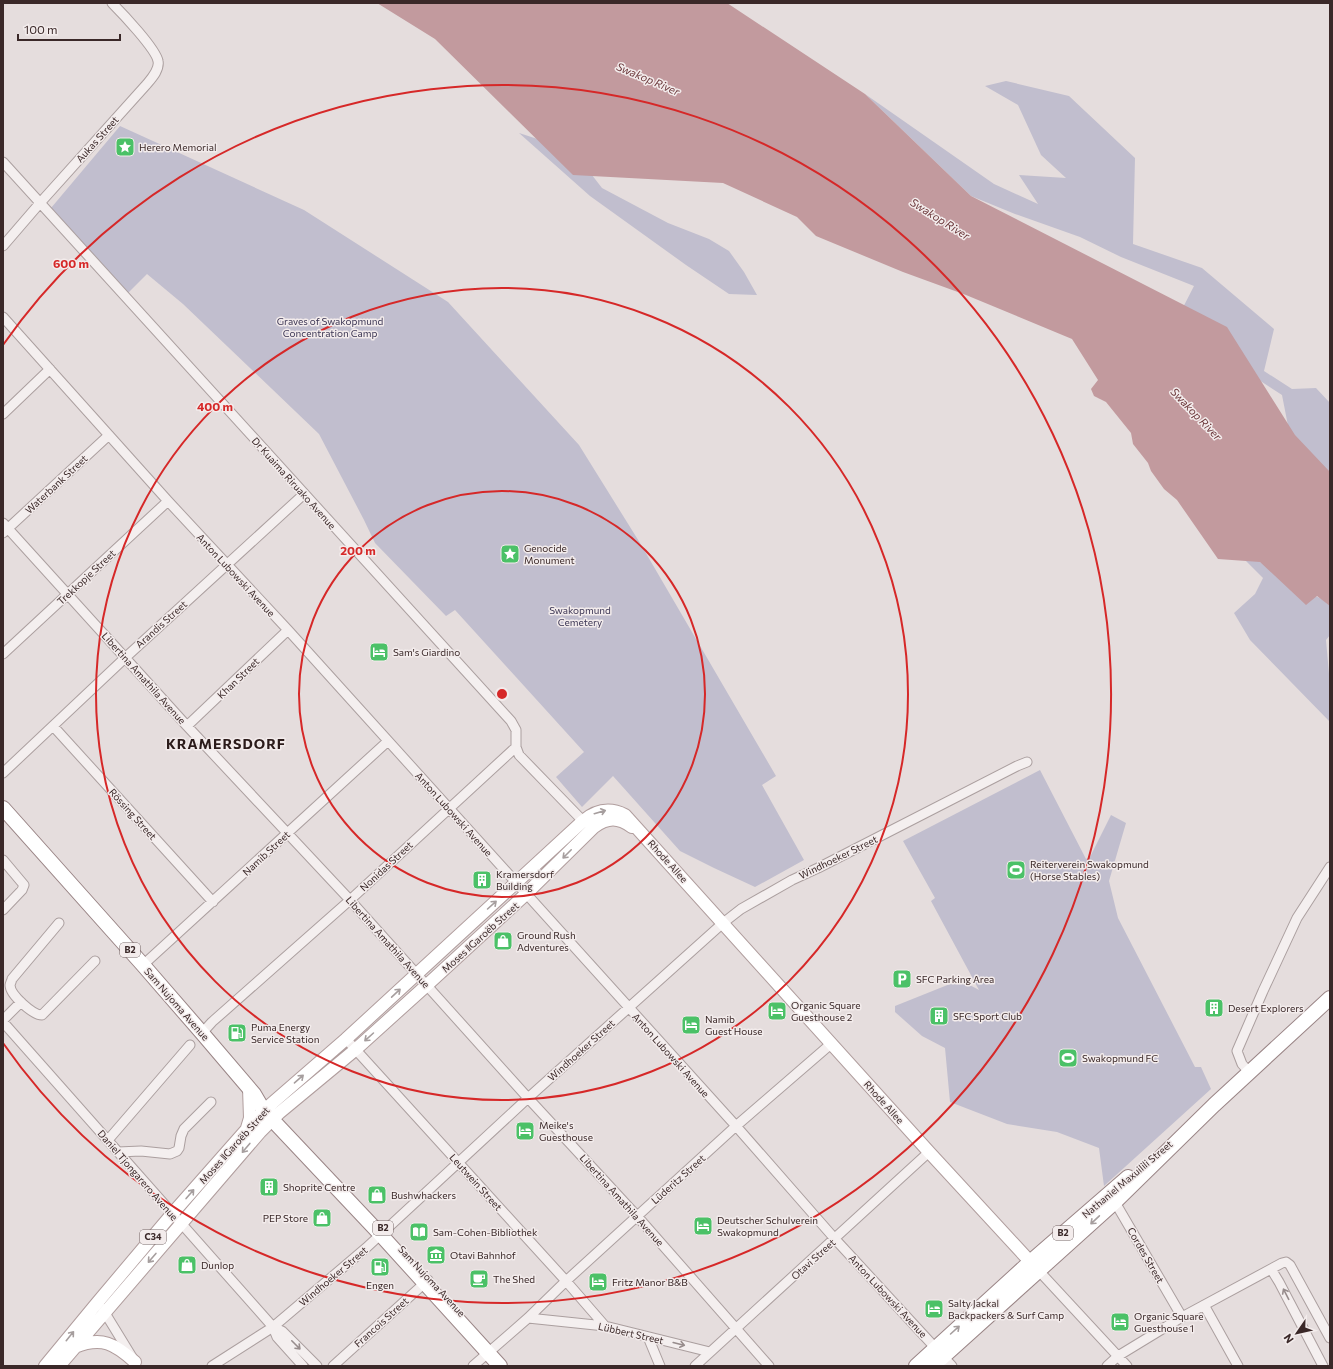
<svg xmlns="http://www.w3.org/2000/svg" width="1333" height="1369" viewBox="0 0 1333 1369" font-family="Commissioner,sans-serif">
  <style>
    .green { fill: #c1bece }
    .water { fill: #c29a9e }
    .lines { fill: none; stroke-linecap: round; stroke-linejoin: round }
    .minor-casing { stroke: #ab9f9f; stroke-width: 11 }
    .major-casing { stroke: #b09d9d; stroke-width: 14 }
    .highway-casing { stroke: #9a8586; stroke-width: 16 }
    .minor { stroke: #f4efef; stroke-width: 9 }
    .major { stroke: #fff; stroke-width: 12 }
    .highway { stroke: #fff; stroke-width: 14 }
    .oneway { stroke: #a69e9e }
    .oneway2 { stroke: #978c8c }
    .ring { fill: none; stroke: #d62828; stroke-width: 2 }
    .labels { text-anchor: middle; stroke-width: 3; stroke-linejoin: round; paint-order: stroke }
    .shield { fill: #f3ecec; stroke: #726363; stroke-width: 1 }
    .shield-label { font-size: 9px; font-weight: bold; fill: #3a2828 }
    .street-label { font-size: 10px; fill: #3a2828; stroke: #f3ecec }
    .poi-label { font-size: 10px; fill: #3a2828; stroke: #f3ecec; text-anchor: start }
    .park-label { font-size: 10px; fill: #3c3654; stroke: #f3ecec }
    .water-label { font-size: 11px; font-style: italic; fill: #6a3639; stroke: #f3ecec }
    .district-label { font-size: 14px; font-weight: bold; letter-spacing: 1px; fill: #2b1b1a; stroke: #f3ecec }
    .centre { fill: #d62828; stroke: #f3ecec; stroke-width: 2 }
    .ring-label { font-size: 12px; text-anchor: middle; font-weight: bold; fill: #d62828; stroke: #f3ecec; stroke-width: 3; stroke-linejoin: round; paint-order: stroke }
  </style>
  <rect width="100%" height="100%" fill="#e5dddd"/>
  <path class="green" d="M1006 81 1069 96 1135 158 1133 244 1202 268 1274 329 1264 371 1292 389 1316 388 1330 403V481L1291 441 1282 395 1174 325 1194 286 1121 257 1080 237 1015 214 971 196 865 94 994 184 1038 204 1019 175 1066 178 1041 155 1018 105 985 86Z
    M120 126 304 210 448 302 579 445 640 543 776 776 762 785 804 860 755 887 714 868 680 851 613 776 582 807 556 777 584 752 455 610 446 616 375 543 364 520 319 434 183 304 147 274 128 293 51 208Z
    M519 133 553 144 578 157 602 188 668 223 709 239 729 251 744 272 757 295 729 294 686 265 590 196Z
    M1222 537 1303 590 1330 603V635L1326 640 1330 685V722L1250 640 1234 613 1255 594 1263 578Z
    M1040 770 1086 859 1090 857 1111 815 1126 823 1109 881 1118 918 1195 1067H1201L1211 1089 1104 1186 1099 1148 1057 1132 1007 1124 950 1102 945 1048 922 1036 895 1012V1006L950 984 964 982 979 990 931 901 935 898 903 841Z"/>
  <path class="water" d="M377 3H727L865 94 971 196 1227 327 1295 435 1330 472V606L1317 596 1306 605 1260 562 1218 559 1177 500 1164 489 1151 471 1148 463 1133 444 1131 433 1106 402 1094 396 1091 389 1098 380 1072 339 966 295 903 272 816 236 797 217 723 183 573 175 435 39Z"/>
  <g class="lines">
    <g class="minor-casing">
      <path id="minor" d="M3 162 511 721 516 730V747L519 755 583 821
        M3 246 40 203 146 85C151 79 160 70 158 61 156 49 122 13 112 3
        M3 317 168 501 288 630 736 1126 835 1239 952 1366
        M3 414 50 369
        M3 523 187 726 350 900 528 1098 637 1216 769 1366
        M3 533 109 435
        M3 654 168 501
        M53 726 213 902
        M187 726 288 630
        M3 773 126 657 304 494
        M3 860 24 885 22 890 3 910
        M59 923 12 979C12 980 10 984 10 985 10 995 33 1015 42 1015L95 961
        M143 965 388 741
        M3 1020 21 1002
        M3 1022 273 1327 277 1337 303 1366
        M202 1033 212 1022 350 900 516 747
        M346 1039 566 1281 605 1326
        M1249 1072 1242 1064 1237 1051 1263 991 1297 918 1330 867
        M108 1140 190 1045
        M118 1152 141 1151 170 1154 177 1151 179 1148 181 1136 184 1129 211 1102
        M1112 1197 1182 1317
        M1271 1269 1279 1282 1323 1366
        M1039 1271 1127 1366
        M1204 1305 1238 1366
        M102 1308 132 1357
        M528 1318 605 1326 710 1352
        M273 1327 282 1331 317 1366
        M648 1337 660 1366
        M212 1366 273 1327 366 1248 528 1098 723 923 741 909 792 880 818 868 1017 766 1027 762
        M333 1366 428 1280
        M473 1366 528 1318 566 1281 736 1126 832 1043
        M695 1366 929 1152
        M1107 1366 1118 1356 1182 1317 1282 1263 1286 1262 1290 1265 1330 1338"/>
    </g>
    <g class="major-casing">
      <path id="major" d="M247 1128 250 1118 249 1088
        M75 1347C102 1336 115 1344 135 1362
        M45 1366 97 1303 172 1214 247 1129 270 1105 346 1039 583 821C596 810 609 807 625 815L929 1152 1036 1268
        M59 1366 260 1132 279 1113 355 1050 427 985 526 894 594 827C608 817 618 817 632 827"/>
    </g>
    <g class="highway-casing">
      <path id="highway" d="M3 808 143 965 202 1033 254 1094 264 1111 381 1235 500 1366
        M916 1366 1030 1262 1128 1177
        M933 1366 1116 1201 1214 1105 1330 998"/>
    </g>
    <use href="#minor" class="minor"/>
    <use href="#major" class="major"/>
    <use href="#highway" class="highway"/>
  </g>
  <defs><path id="oneway-shaft" d="M-6 0H5M1.5-3L5.5 0L1.5 3" fill="none" stroke-width="1.6" stroke-linecap="round" stroke-linejoin="round"/></defs>
  <g class="oneway">
    <use href="#oneway-shaft" transform="translate(600 812) rotate(-16)"/>
    <use href="#oneway-shaft" transform="translate(567 854) rotate(135)"/>
    <use href="#oneway-shaft" transform="translate(492 905) rotate(-42)"/>
    <use href="#oneway-shaft" transform="translate(396 993) rotate(-43)"/>
    <use href="#oneway-shaft" transform="translate(369 1037) rotate(138)"/>
    <use href="#oneway-shaft" transform="translate(299 1079) rotate(-41)"/>
    <use href="#oneway-shaft" transform="translate(246 1148) rotate(130)"/>
    <use href="#oneway-shaft" transform="translate(190 1194) rotate(-49)"/>
    <use href="#oneway-shaft" transform="translate(1095 1220) rotate(137)"/>
    <use href="#oneway-shaft" transform="translate(152 1258) rotate(131)"/>
    <use href="#oneway-shaft" transform="translate(955 1330) rotate(-42)"/>
    <use href="#oneway-shaft" transform="translate(70 1336) rotate(-51)"/>
  </g>
  <g class="oneway2">
    <use href="#oneway-shaft" transform="translate(1286 1294) rotate(-117)"/>
    <use href="#oneway-shaft" transform="translate(679 1344) rotate(14)"/>
    <use href="#oneway-shaft" transform="translate(296 1345) rotate(45)"/>
  </g>
  <g class="ring">
    <circle cx="502" cy="694" r="203"/>
    <circle cx="502" cy="694" r="406"/>
    <path d="M3 345A609 609 0 1 1 3 1043"/>
  </g>
  <defs>
    <g id="sight-square" transform="scale(1)"><rect x="-9" y="-9" width="18" height="18" rx="4" fill="#4bc167" stroke="#f3ecec"/><path d="M0-6L1.8-2.2L6-1.7L2.9 1.2L3.7 5.4L0 3.3L-3.7 5.4L-2.9 1.2L-6-1.7L-1.8-2.2Z" fill="#fff"/></g>
    <g id="hotel-square" transform="scale(1)"><rect x="-9" y="-9" width="18" height="18" rx="4" fill="#4bc167" stroke="#f3ecec"/><path d="M-6-4.5h1.5V1H6V5H4.5V3h-9V5H-6ZM-4 0a1.8 1.8 0 1 1 3.6 0ZM.5 0V-2.5h3Q6-2.5 6 0Z" fill="#fff"/></g>
    <g id="stadium-square" transform="scale(1)"><rect x="-9" y="-9" width="18" height="18" rx="4" fill="#4bc167" stroke="#f3ecec"/><path d="M0-5a6.5 5 0 1 0 0 10a6.5 5 0 1 0 0-10ZM-3.5-1.8h7v3.6h-7Z" fill="#fff"/></g>
    <g id="building-square" transform="scale(1)"><rect x="-9" y="-9" width="18" height="18" rx="4" fill="#4bc167" stroke="#f3ecec"/><path d="M-4-6H4V6H1V3H-1V6H-4ZM-2.5-4.3h1.7v1.8h-1.7ZM.8-4.3h1.7v1.8H.8ZM-2.5-1h1.7V.8h-1.7ZM.8-1h1.7V.8H.8Z" fill="#fff"/></g>
    <g id="shop-square" transform="scale(1)"><rect x="-9" y="-9" width="18" height="18" rx="4" fill="#4bc167" stroke="#f3ecec"/><path d="M-5-2.5h2.3a2.7 3.5 0 0 1 5.4 0H5L5.5 6h-11ZM-1.5-2.5h3a1.5 2.3 0 0 0-3 0Z" fill="#fff"/></g>
    <g id="parking-square" transform="scale(1)"><rect x="-9" y="-9" width="18" height="18" rx="4" fill="#4bc167" stroke="#f3ecec"/><path d="M-3.5-5.5H1a3.5 3.5 0 0 1 0 7H-1V5.5H-3.5ZM-1-3.4V-.6H.8a1.4 1.4 0 0 0 0-2.8Z" fill="#fff"/></g>
    <g id="fuel-square" transform="scale(1)"><rect x="-9" y="-9" width="18" height="18" rx="4" fill="#4bc167" stroke="#f3ecec"/><path d="M-5.5-6h7V0h2V4h1.3V-2.5L3-4.5l.8-.8L6-3V5H2.5V1h-1V6h-7ZM-4.2-4.7v3.2H.2V-4.7Z" fill="#fff"/></g>
    <g id="library-square" transform="scale(1)"><rect x="-9" y="-9" width="18" height="18" rx="4" fill="#4bc167" stroke="#f3ecec"/><path d="M-6-4Q-3-5.5-.7-3.5V5Q-3 3-6 4ZM6-4Q3-5.5 .7-3.5V5Q3 3 6 4Z" fill="#fff"/></g>
    <g id="museum-square" transform="scale(1)"><rect x="-9" y="-9" width="18" height="18" rx="4" fill="#4bc167" stroke="#f3ecec"/><path d="M0-6L6-3V-2H-6V-3ZM-5-1h2V3h-2ZM-1-1h2V3h-2ZM3-1h2V3H3ZM-6 4H6V6H-6Z" fill="#fff"/></g>
    <g id="cafe-square" transform="scale(1)"><rect x="-9" y="-9" width="18" height="18" rx="4" fill="#4bc167" stroke="#f3ecec"/><path d="M-5.5-4.5H6V0H3Q3 3.5 0 3.5H-2.5Q-5.5 3.5-5.5 0ZM3-3.2v2h1.7v-2ZM-6 4.5H4V6H-6Z" fill="#fff"/></g>
  </defs>
  <g fill-rule="evenodd">
    <use href="#sight-square" x="125" y="147"/>
    <use href="#sight-square" x="510" y="554"/>
    <use href="#hotel-square" x="379" y="652"/>
    <use href="#stadium-square" x="1016" y="870"/>
    <use href="#building-square" x="482" y="880"/>
    <use href="#shop-square" x="503" y="941"/>
    <use href="#parking-square" x="902" y="979"/>
    <use href="#building-square" x="1214" y="1008"/>
    <use href="#hotel-square" x="777" y="1011"/>
    <use href="#building-square" x="939" y="1016"/>
    <use href="#hotel-square" x="691" y="1025"/>
    <use href="#fuel-square" x="237" y="1033"/>
    <use href="#stadium-square" x="1068" y="1058"/>
    <use href="#hotel-square" x="525" y="1131"/>
    <use href="#building-square" x="269" y="1187"/>
    <use href="#shop-square" x="377" y="1195"/>
    <use href="#shop-square" x="322" y="1218"/>
    <use href="#hotel-square" x="703" y="1226"/>
    <use href="#library-square" x="419" y="1232"/>
    <use href="#museum-square" x="436" y="1255"/>
    <use href="#shop-square" x="187" y="1265"/>
    <use href="#fuel-square" x="380" y="1267"/>
    <use href="#cafe-square" x="479" y="1279"/>
    <use href="#hotel-square" x="598" y="1282"/>
    <use href="#hotel-square" x="934" y="1309"/>
    <use href="#hotel-square" x="1120" y="1322"/>
  </g>
  <g class="labels">
    <g class="shield">
      <rect x="120" y="943" width="20" height="14" rx="3"/>
      <rect x="373" y="1221" width="20" height="14" rx="3"/>
      <rect x="1053" y="1226" width="20" height="14" rx="3"/>
      <rect x="140" y="1230" width="26" height="14" rx="3"/>
    </g>
    <g class="shield-label">
      <text x="130" y="953">B2</text>
      <text x="383" y="1231">B2</text>
      <text x="1063" y="1236">B2</text>
      <text x="153" y="1240">C34</text>
    </g>
    <g class="street-label">
      <text transform="translate(97 139) rotate(-48)" y="4">Aukas Street</text>
      <text transform="translate(294 483) rotate(48)" y="4">Dr Kuaima Riruako Avenue</text>
      <text transform="translate(56 484) rotate(-43)" y="4">Waterbank Street</text>
      <text transform="translate(236 575) rotate(47)" y="4">Anton Lubowski Avenue</text>
      <text transform="translate(86 577) rotate(-43)" y="4">Trekkopje Street</text>
      <text transform="translate(161 624) rotate(-42)" y="4">Arandis Street</text>
      <text transform="translate(144 678) rotate(48)" y="4">Libertina Amathila Avenue</text>
      <text transform="translate(238 678) rotate(-44)" y="4">Khan Street</text>
      <text transform="translate(133 814) rotate(48)" y="4">Rössing Street</text>
      <text transform="translate(454 814) rotate(48)" y="4">Anton Lubowski Avenue</text>
      <text transform="translate(266 853) rotate(-43)" y="4">Namib Street</text>
      <text transform="translate(838 857) rotate(-26)" y="4">Windhoeker Street</text>
      <text transform="translate(668 861) rotate(48)" y="4">Rhode Allee</text>
      <text transform="translate(386 866) rotate(-43)" y="4">Nonidas Street</text>
      <text transform="translate(480 937) rotate(-42)" y="4">Moses ǁGaroëb Street</text>
      <text transform="translate(388 942) rotate(48)" y="4">Libertina Amathila Avenue</text>
      <text transform="translate(177 1004) rotate(49)" y="4">Sam Nujoma Avenue</text>
      <text transform="translate(581 1050) rotate(-42)" y="4">Windhoeker Street</text>
      <text transform="translate(671 1055) rotate(48)" y="4">Anton Lubowski Avenue</text>
      <text transform="translate(884 1102) rotate(48)" y="4">Rhode Allee</text>
      <text transform="translate(234 1145) rotate(-48)" y="4">Moses ǁGaroëb Street</text>
      <text transform="translate(138 1175) rotate(49)" y="4">Daniel Tjongarero Avenue</text>
      <text transform="translate(678 1179) rotate(-42)" y="4">Lüderitz Street</text>
      <text transform="translate(1127 1179) rotate(-40)" y="4">Nathaniel Maxuilili Street</text>
      <text transform="translate(476 1182) rotate(48)" y="4">Leutwein Street</text>
      <text transform="translate(622 1200) rotate(48)" y="4">Libertina Amathila Avenue</text>
      <text transform="translate(1146 1255) rotate(60)" y="4">Cordes Street</text>
      <text transform="translate(813 1259) rotate(-42)" y="4">Otavi Street</text>
      <text transform="translate(333 1276) rotate(-40)" y="4">Windhoeker Street</text>
      <text transform="translate(432 1281) rotate(47)" y="4">Sam Nujoma Avenue</text>
      <text transform="translate(888 1296) rotate(47)" y="4">Anton Lubowski Avenue</text>
      <text transform="translate(381 1322) rotate(-42)" y="4">Francois Street</text>
      <text transform="translate(631 1333) rotate(13)" y="4">Lübbert Street</text>
    </g>
    <g class="poi-label">
      <text x="139" y="151">Herero Memorial</text>
      <text x="524" y="552">Genocide<tspan x="524" dy="12">Monument</tspan></text>
      <text x="393" y="656">Sam's Giardino</text>
      <text x="1030" y="868">Reiterverein Swakopmund<tspan x="1030" dy="12">(Horse Stables)</tspan></text>
      <text x="496" y="878">Kramersdorf<tspan x="496" dy="12">Building</tspan></text>
      <text x="517" y="939">Ground Rush<tspan x="517" dy="12">Adventures</tspan></text>
      <text x="916" y="983">SFC Parking Area</text>
      <text x="791" y="1009">Organic Square<tspan x="791" dy="12">Guesthouse 2</tspan></text>
      <text x="1228" y="1012">Desert Explorers</text>
      <text x="953" y="1020">SFC Sport Club</text>
      <text x="705" y="1023">Namib<tspan x="705" dy="12">Guest House</tspan></text>
      <text x="251" y="1031">Puma Energy<tspan x="251" dy="12">Service Station</tspan></text>
      <text x="1082" y="1062">Swakopmund FC</text>
      <text x="539" y="1129">Meike's<tspan x="539" dy="12">Guesthouse</tspan></text>
      <text x="283" y="1191">Shoprite Centre</text>
      <text x="391" y="1199">Bushwhackers</text>
      <text x="308" y="1222" text-anchor="end">PEP Store</text>
      <text x="717" y="1224">Deutscher Schulverein<tspan x="717" dy="12">Swakopmund</tspan></text>
      <text x="433" y="1236">Sam-Cohen-Bibliothek</text>
      <text x="450" y="1259">Otavi Bahnhof</text>
      <text x="201" y="1269">Dunlop</text>
      <text x="493" y="1283">The Shed</text>
      <text x="612" y="1286">Fritz Manor B&amp;B</text>
      <text x="380" y="1289" text-anchor="middle">Engen</text>
      <text x="948" y="1307">Salty Jackal<tspan x="948" dy="12">Backpackers &amp; Surf Camp</tspan></text>
      <text x="1134" y="1320">Organic Square<tspan x="1134" dy="12">Guesthouse 1</tspan></text>
    </g>
    <g class="park-label">
      <text x="330" y="325">Graves of Swakopmund<tspan x="330" dy="12">Concentration Camp</tspan></text>
      <text x="580" y="614">Swakopmund<tspan x="580" dy="12">Cemetery</tspan></text>
    </g>
    <g class="water-label">
      <text transform="translate(648 79) rotate(23)" y="4">Swakop River</text>
      <text transform="translate(940 219) rotate(32)" y="4">Swakop River</text>
      <text transform="translate(1196 414) rotate(46)" y="4">Swakop River</text>
    </g>
    <g class="district-label">
      <text x="226" y="749">KRAMERSDORF</text>
    </g>
  </g>
  <circle cx="502" cy="694" r="6" class="centre"/>
  <g class="ring-label">
    <text x="71" y="268">600 m</text>
    <text x="215" y="411">400 m</text>
    <text x="358" y="555">200 m</text>
  </g>
  <rect width="1333" height="1369" fill="none" stroke="#3a2828" stroke-width="8"/>
  <g transform="translate(1297 1333) rotate(236)" stroke="#f3ecec" stroke-width="3" paint-order="stroke">
  <path d="M0-3L7 15L0 10L-7 15Z" fill="#3a2828"/>
  <text y="-6" font-size="11" font-weight="bold" text-anchor="middle" fill="#3a2828">N</text>
  </g>
  <path d="M18 34v6h102v-6" fill="none" stroke="#3a2828" stroke-width="2"/>
  <text x="24" y="34" font-size="12" fill="#3a2828" stroke="#f3ecec" stroke-width="3" paint-order="stroke">100 m</text>
</svg>
